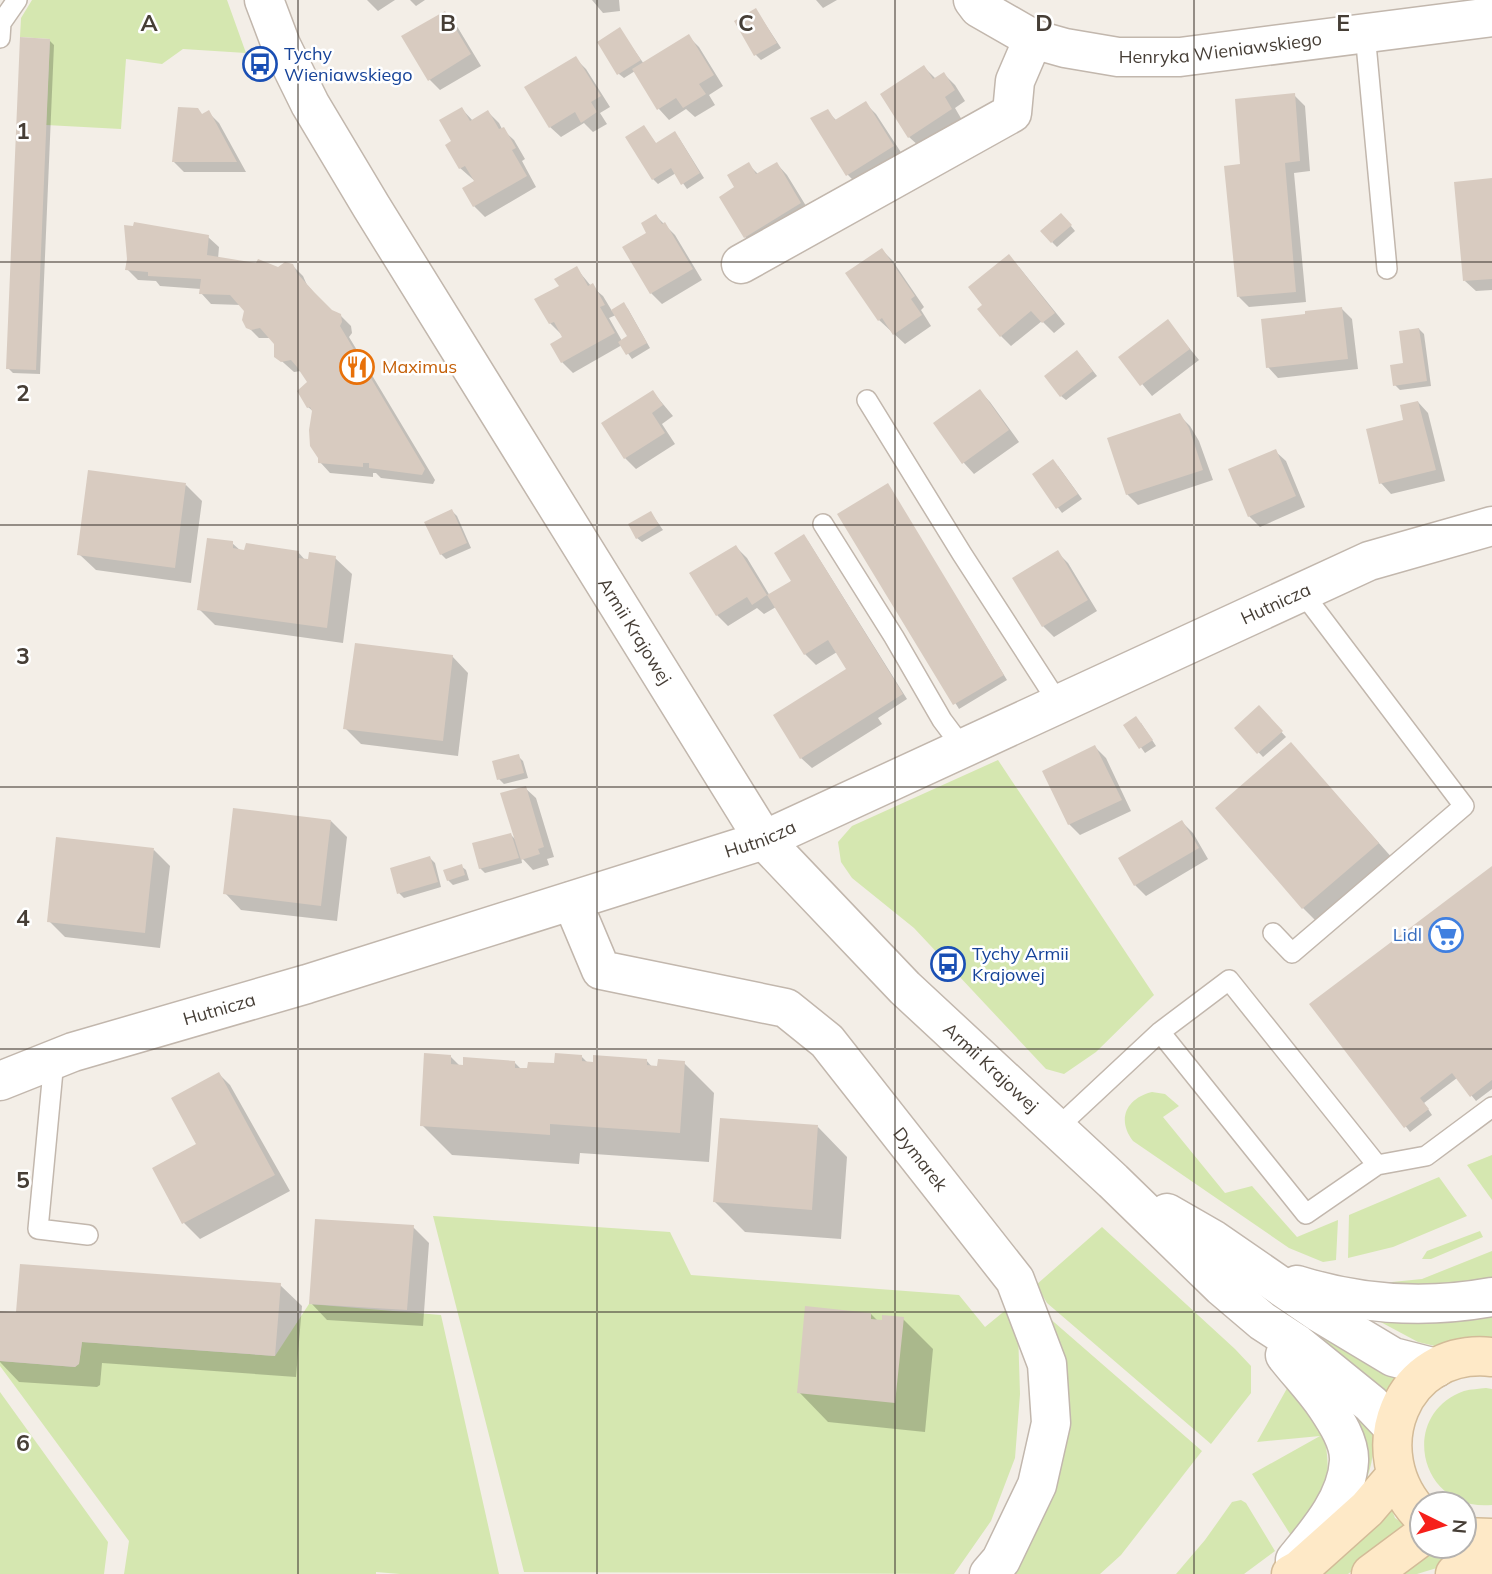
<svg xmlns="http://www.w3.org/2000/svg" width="1492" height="1574" viewBox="0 0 1492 1574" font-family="Mulish,sans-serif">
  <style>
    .green { fill: #d5e7b0 }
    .shadow { fill: #0003; fill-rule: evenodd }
    .building { fill: #d8cbc0 }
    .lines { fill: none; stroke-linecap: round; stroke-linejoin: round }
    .lane-casing { stroke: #c2b7ad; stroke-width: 22 }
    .street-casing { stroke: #c2b7ad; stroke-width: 41 }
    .secondary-casing { stroke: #d3bb98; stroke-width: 41 }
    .lane { stroke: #fff; stroke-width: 19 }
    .street { stroke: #fff; stroke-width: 38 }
    .secondary { stroke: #fee9c7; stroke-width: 38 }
    .grid { fill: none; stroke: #463e36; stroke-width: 2; stroke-opacity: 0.55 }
    .labels { text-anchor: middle; stroke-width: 5; stroke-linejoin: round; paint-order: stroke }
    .street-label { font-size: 18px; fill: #463e36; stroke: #fff }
    .transit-label { font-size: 18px; fill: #164399; stroke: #fff; text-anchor: start }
    .food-label { font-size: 18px; fill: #c56008; stroke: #fff; text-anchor: start }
    .shop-label { font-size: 18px; fill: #366cbe; stroke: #fff; text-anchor: end }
    .grid-label { font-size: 23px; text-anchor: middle; font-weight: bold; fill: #463e36; stroke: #fff; stroke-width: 5; stroke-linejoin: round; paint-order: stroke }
  </style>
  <rect width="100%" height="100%" fill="#f3eee7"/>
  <path class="green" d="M32 0H227L246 53 183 49 162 64 126 59 121 129 46 125 50 39 20 37 21 18Z
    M998 760 1154 995 1096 1052 1064 1074 1046 1069 914 928 852 878 841 862 838 842 852 826Z
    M1152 1092 1165 1094 1179 1106 1163 1117 1225 1193 1252 1186 1297 1237 1338 1220 1336 1260 1323 1262 1289 1248 1133 1141C1116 1119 1127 1098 1152 1092Z
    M1492 1155V1200L1467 1165Z
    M1439 1177 1467 1216 1393 1247 1348 1258 1349 1215Z
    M433 1216 670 1232 691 1275 959 1295 985 1327 1007 1309 1018 1331 1020 1394 1015 1458 991 1521 954 1574 524 1572Z
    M1102 1227 1235 1349 1251 1366V1393L1211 1444 1047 1303 1036 1285Z
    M1480 1231 1483 1237 1431 1259H1422L1427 1251Z
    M1492 1251V1285H1362L1422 1279Z
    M309 1304 441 1315 499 1574H400L376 1572V1574H124L129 1541 0 1366V1361L75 1367 79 1363 82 1342 275 1356Z
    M1492 1309V1339L1439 1347 1418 1342 1375 1319Z
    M1047 1316 1202 1451 1121 1555 1100 1574H999L1034 1508Z
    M1322 1334 1401 1373 1384 1402 1315 1344Z
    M1290 1383C1299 1396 1312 1409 1319 1423 1329 1445 1332 1482 1319 1503 1312 1515 1301 1526 1292 1537L1252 1474 1320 1436 1257 1442Z
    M1486 1388 1492 1389V1505C1420 1512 1397 1415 1464 1391 1471 1389 1479 1389 1486 1388Z
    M0 1392 108 1542 104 1574H0Z
    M1356 1412C1360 1416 1365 1420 1368 1424 1379 1438 1371 1474 1362 1488L1354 1416Z
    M1241 1500 1246 1503 1275 1551 1244 1574H1176L1205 1540 1232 1502Z
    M1390 1505 1395 1518 1408 1527 1348 1574H1317Z
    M1440 1549 1460 1552 1463 1560 1417 1574H1402L1423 1550Z"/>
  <path class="shadow" d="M367 0H395L378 11Z
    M410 0H425L416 6Z
    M592 0H619L620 11 603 13Z
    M816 0H837L823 8Z
    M756 10 781 48 761 60 756 55Z
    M445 13 455 23 481 66 440 90 429 79Z
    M620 30 644 64 688 36 699 47 723 86 709 95 715 105 695 117 686 109 669 120 659 109 635 71 624 78 619 74Z
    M49 40 54 45 40 374 13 373 8 368Z
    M575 58 586 69 610 107 600 113 607 124 593 132 584 123 561 137 550 127Z
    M924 67 936 79 944 74 955 85 965 101 955 108 962 120 920 147 909 137Z
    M1294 95 1305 106 1310 171 1294 173 1306 302 1249 307 1239 297 1242 166Z
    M865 103 876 114 904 157 858 185 848 175 827 111 837 121Z
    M462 109 473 121 488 112 499 123 502 129 514 140 525 159 522 161 536 187 485 217 474 206 476 182 460 168 453 142Z
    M208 112 219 123 246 172H184L173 161Z
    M644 127 657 145 679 138 704 178 687 189 676 173 658 184 653 179Z
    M748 164 759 175 777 164 787 175 811 214 756 247 745 237 737 188Z
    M1492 180V290L1476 291 1465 281Z
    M656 216 675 235 702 280 662 304 651 293 649 234Z
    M1066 220 1075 231 1057 247 1052 242Z
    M208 237 219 247 218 259 278 269 292 265 303 276 307 285 332 312 340 315 351 326 352 333 349 337 435 480 433 484 381 478 376 473H373V477L330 473 320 462 314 412 308 407 309 382 301 371 294 372 276 356V343L272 338H259L248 327 246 311 241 305 211 304 201 293V289L160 286 156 281 138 280 127 269Z
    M882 250 892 260 924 307 921 310 931 326 905 344 879 320Z
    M1019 267 1065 324 1054 333 1042 321 1011 346 1001 336Z
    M577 269 591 286 603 296 612 311 623 304 628 309 650 348 632 359 622 345 573 373 562 362 565 338 550 323 561 287ZM616 315 630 337 622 341 609 318Z
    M1341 308 1352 319 1358 369 1278 378 1268 367 1307 316Z
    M1168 322 1199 360 1152 396 1120 357Z
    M1419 329 1424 334 1431 386 1400 390 1395 385 1405 365Z
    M1082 357 1097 376 1066 400 1061 396Z
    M980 391 990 402 1019 442 974 474 964 463 935 423Z
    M653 392 673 416 662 424 675 444 636 469 625 458Z
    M1418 402 1428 413 1445 481 1391 494 1381 483 1405 422Z
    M1180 416 1190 426 1199 441 1213 480 1138 505 1127 494Z
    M1275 451 1286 461 1305 507 1260 527 1249 516Z
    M1058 466 1082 499 1062 513 1034 475Z
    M186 485 202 501 191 583 96 570 79 554Z
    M888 486 1007 680 959 709 840 515Z
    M452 511 457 516 471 548 446 559 441 554Z
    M651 513 663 530 642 542 637 538Z
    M808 541 907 699 878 718 882 724 812 768 801 758 848 669 837 652 816 665 805 654 776 607 764 614 757 608 728 626 717 615 736 547 747 558 770 596 790 583Z
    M232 543 241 551 298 552 306 561 335 558 352 574 343 643 215 625 199 609Z
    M1058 553 1068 563 1097 611 1054 637 1043 626Z
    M452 656 468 673 458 756 361 744 345 728Z
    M1259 707 1286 737 1263 757 1236 728Z
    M1141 723 1156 746 1145 753 1125 725Z
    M1291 744 1394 860 1319 924 1303 908Z
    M1095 747 1106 758 1131 811 1080 835 1069 824Z
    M518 756 523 761 528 778 504 784 499 779Z
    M525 788 536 798 554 857 547 859 549 865 533 870 521 857 522 863 485 873 480 868 511 835 517 841Z
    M331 821 347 837 337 921 241 910 225 893Z
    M1182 822 1193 833 1208 859 1146 896 1135 885Z
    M154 850 170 866 160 948 65 937 49 921Z
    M430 858 435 863 441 887 404 898 399 893Z
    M461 866 466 870 469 880 453 885 448 880Z
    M1492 868V1089L1476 1101 1457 1078 1424 1103 1432 1115 1410 1132 1312 1004Z
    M581 1056 588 1063 646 1060 653 1068 684 1063 714 1093 709 1162 580 1153 579 1164 452 1155 422 1125 451 1057 460 1066 515 1063 522 1070 555 1065Z
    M219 1074 230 1085 290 1191 200 1239 184 1223 154 1169 199 1145Z
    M818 1127 847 1157 841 1239 745 1232 715 1202Z
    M413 1227 429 1243 423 1326 327 1320 311 1303Z
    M280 1285 302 1306 296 1377 102 1363 100 1385 97 1387 19 1382 0 1362V1314H18Z
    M871 1314 878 1321 903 1319 933 1349 925 1432 828 1422 799 1392Z"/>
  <path class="building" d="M756 8 777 43 754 56 734 21Z
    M445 11 471 54 428 81 401 36Z
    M620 27 641 60 617 75 597 42Z
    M689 34 714 75 699 84 706 94 683 108 676 98 657 110 632 69Z
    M20 37 50 39 36 370 6 369Z
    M576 56 601 96 591 102 597 112 581 123 575 112 549 128 524 87Z
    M924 65 933 79 944 72 955 90 945 97 952 109 908 138 880 94Z
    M1295 93 1300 161 1285 163 1296 292 1237 297 1224 166 1240 164 1235 99Z
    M866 101 894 146 846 176 810 118 828 109 835 120Z
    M178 107 198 108 202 114 209 110 237 162H172Z
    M462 107 470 121 488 110 499 129 504 127 516 148 512 150 527 176 473 207 462 188 474 181 465 166 459 169 445 145 451 141 439 120Z
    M644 125 656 143 675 131 700 173 681 185 671 168 652 180 625 137Z
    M749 162 756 174 777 162 801 203 744 238 719 197 734 187 727 175Z
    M1492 178V279L1463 281 1454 182Z
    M1061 213 1072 225 1051 243 1040 231Z
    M656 214 662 224 665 222 693 269 650 294 622 247 646 233 641 223Z
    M134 222 209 235 207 255 256 263 258 259 278 267 285 262 293 264 297 273 314 292 332 310 341 314 342 322 340 326 425 469 422 475 369 468V463H363V467L318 463V458L310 446 309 430 312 411 310 407 307 408 297 391 307 382 297 367 291 360 281 362 274 357V344L260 328 251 330 246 328 242 320 244 311 230 295 199 294 201 279 148 276V272L125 270 127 259 124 225 133 226Z
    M882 248 915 296 911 299 922 315 893 335 882 318 878 321 845 273Z
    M1009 254 1055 313 1042 323 1031 311 1000 337 977 309 982 305 968 287Z
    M577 266 588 286 593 283 605 305 600 307 615 333 561 363 550 344 562 337 554 322 549 324 534 299 559 286 554 279Z
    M624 302 647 343 626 355 618 342 627 336 611 310Z
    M1342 307 1348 359 1266 368 1261 319 1305 314V311Z
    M1168 319 1190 349 1140 386 1118 357Z
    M1419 328 1427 381 1393 386 1390 365 1403 363 1399 331Z
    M1077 350 1093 371 1060 397 1044 376Z
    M980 389 1009 430 962 464 933 423Z
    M653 390 663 405 652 413 665 433 624 459 601 423Z
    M1418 401 1436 470 1379 484 1366 429 1403 420 1400 405Z
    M1180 413 1189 428 1203 470 1126 495 1107 438Z
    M1276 449 1296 496 1248 517 1228 469Z
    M1053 459 1078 494 1056 509 1032 474Z
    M88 470 186 483 175 568 77 555Z
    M888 483 1004 675 953 705 837 514Z
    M452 509 467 543 440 555 424 522Z
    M651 511 659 525 636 539 628 524Z
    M804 534 903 694 800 759 773 715 846 669 828 640 804 655 767 595 791 581 774 553Z
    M207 538 233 541V548L244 550 246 543 299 551 298 558 308 559 309 552 336 556 327 628 197 610Z
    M736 545 767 595 752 605 747 597 716 616 689 573Z
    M1058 550 1088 600 1042 627 1012 578Z
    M355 643 453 655 443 741 343 729Z
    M1259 705 1283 731 1257 754 1234 728Z
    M1136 716 1153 740 1139 749 1123 725Z
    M1291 742 1379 843 1302 909 1215 808Z
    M1095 745 1122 800 1068 825 1042 771Z
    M519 754 524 773 497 780 492 761Z
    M526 786 544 847 538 849 540 854 521 860 500 793Z
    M233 808 331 820 321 906 223 894Z
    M1182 820 1199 848 1134 886 1118 858Z
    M511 833 519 858 479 869 472 843Z
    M56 837 154 848 145 933 47 922Z
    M430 856 438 882 397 894 390 868Z
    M462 864 465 875 447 881 443 870Z
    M1492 866V1080L1470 1097 1452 1073 1420 1098 1429 1109 1404 1128 1309 1004Z
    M424 1053 451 1055V1064L463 1065V1057L515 1061V1068H527L528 1062 554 1063 555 1053 582 1055V1061L593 1062V1055L647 1059V1065L657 1066 658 1059 685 1061 680 1133 550 1124V1135L420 1126Z
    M219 1072 275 1175 182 1224 152 1168 196 1144 171 1098Z
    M720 1118 818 1125 812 1210 713 1202Z
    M315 1219 414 1225 407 1310 309 1304Z
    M20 1264 281 1283 275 1356 82 1342 79 1364 75 1367 0 1361V1311L16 1312Z
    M805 1306 871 1313V1319L882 1320V1315L904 1317 895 1403 797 1393Z"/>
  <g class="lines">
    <g class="lane-casing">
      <path id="lane" d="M1365 33 1387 269
        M0 38 1 23 17 0
        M867 400 962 554 1059 704
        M823 524 894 637 942 720 963 748
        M1273 933 1292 953 1464 806 1302 592
        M54 1060 38 1229 88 1235
        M1056 1129 1160 1032 1229 980 1377 1165 1306 1214 1160 1032
        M1377 1165 1426 1156 1492 1107"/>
    </g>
    <g class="street-casing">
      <g id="street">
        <path id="s1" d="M264 0 281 45 310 104 371 206 764 840 905 988 1113 1181 1222 1287 1262 1321 1297 1344 1371 1404 1393 1427"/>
        <path id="s2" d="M973 0 979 8 1033 39 1065 48 1118 57H1180L1492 17"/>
        <path d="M741 264 1012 113 1015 81 1033 39"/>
        <path id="s3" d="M572 901 601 970 786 1008 827 1041 1015 1280 1047 1364 1051 1423 1037 1485 1001 1560 989 1574"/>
        <path id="s4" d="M0 1081 73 1052 307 984 764 840 1369 561 1492 526"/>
        <path d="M1167 1213 1214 1240 1318 1312 1393 1357 1436 1368"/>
        <path d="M1297 1285C1361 1305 1426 1309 1492 1297"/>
        <path d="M1285 1355C1298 1372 1314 1388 1326 1406 1336 1421 1350 1442 1349 1461 1347 1499 1318 1532 1295 1560"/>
      </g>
    </g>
    <g class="secondary-casing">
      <path id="secondary" d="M1422 1516C1360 1453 1401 1347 1492 1357
        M1464 1537 1492 1538
        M1291 1574 1300 1569 1367 1509 1396 1475
        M1371 1574 1422 1536
        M1455 1574 1492 1569"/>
    </g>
    <use href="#lane" class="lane"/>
    <use href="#street" class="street"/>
    <use href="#secondary" class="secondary"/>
  </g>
  <path class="grid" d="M298 0V1574M597 0V1574M895 0V1574M1194 0V1574M0 262H1492M0 525H1492M0 787H1492M0 1049H1492M0 1312H1492"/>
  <defs>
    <g id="bus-ring" transform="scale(1.75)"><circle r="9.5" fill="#fff" stroke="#1a4fb4" stroke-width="1.5"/><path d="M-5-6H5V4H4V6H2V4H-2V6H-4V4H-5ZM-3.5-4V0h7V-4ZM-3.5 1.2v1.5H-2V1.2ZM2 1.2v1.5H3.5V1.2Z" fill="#1a4fb4"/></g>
    <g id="restaurant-ring" transform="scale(1.75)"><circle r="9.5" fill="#fff" stroke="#e8710a" stroke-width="1.5"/><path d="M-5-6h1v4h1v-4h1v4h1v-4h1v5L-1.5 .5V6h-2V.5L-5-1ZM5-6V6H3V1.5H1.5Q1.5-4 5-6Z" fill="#e8710a"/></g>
    <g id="supermarket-ring" transform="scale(1.75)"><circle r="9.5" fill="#fff" stroke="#3f7fe0" stroke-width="1.5"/><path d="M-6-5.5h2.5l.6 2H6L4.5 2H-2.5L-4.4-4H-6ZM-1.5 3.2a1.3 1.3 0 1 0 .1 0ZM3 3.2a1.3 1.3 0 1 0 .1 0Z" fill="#3f7fe0"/></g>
  </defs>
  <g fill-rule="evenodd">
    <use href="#bus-ring" x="260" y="64"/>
    <use href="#restaurant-ring" x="357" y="367"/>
    <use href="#supermarket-ring" x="1446" y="935"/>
    <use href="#bus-ring" x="948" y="964"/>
  </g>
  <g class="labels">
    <g class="street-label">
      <text dy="6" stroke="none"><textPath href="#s2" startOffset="262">Henryka Wieniawskiego</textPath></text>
      <text dy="6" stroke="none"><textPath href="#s4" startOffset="1365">Hutnicza</textPath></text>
      <text dy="6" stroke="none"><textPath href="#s1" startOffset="733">Armii Krajowej</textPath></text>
      <text dy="6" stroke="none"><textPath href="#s4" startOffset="798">Hutnicza</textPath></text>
      <text dy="6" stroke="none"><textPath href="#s4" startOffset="231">Hutnicza</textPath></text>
      <text dy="6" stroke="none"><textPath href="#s1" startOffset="1300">Armii Krajowej</textPath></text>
      <text dy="6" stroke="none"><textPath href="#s3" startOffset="467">Dymarek</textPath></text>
    </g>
    <g class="transit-label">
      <text x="284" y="60">Tychy<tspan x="284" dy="21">Wieniawskiego</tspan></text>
      <text x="972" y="960">Tychy Armii<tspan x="972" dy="21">Krajowej</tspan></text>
    </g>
    <g class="food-label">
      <text x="382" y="373">Maximus</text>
    </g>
    <g class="shop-label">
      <text x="1422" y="941">Lidl</text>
    </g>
  </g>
  <g class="grid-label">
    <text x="149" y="31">A</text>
    <text x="448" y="31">B</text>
    <text x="746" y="31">C</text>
    <text x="1044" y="31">D</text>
    <text x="1343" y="31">E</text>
    <text x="23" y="139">1</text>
    <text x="23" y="401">2</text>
    <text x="23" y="664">3</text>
    <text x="23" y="926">4</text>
    <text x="23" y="1188">5</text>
    <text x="23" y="1451">6</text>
  </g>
  <g transform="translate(1443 1525) rotate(95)"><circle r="33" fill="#ffffff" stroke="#b5b2af" stroke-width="2"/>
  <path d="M0-5L12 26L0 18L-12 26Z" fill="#f6201b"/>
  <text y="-10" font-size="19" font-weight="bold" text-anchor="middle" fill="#463e36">N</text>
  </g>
</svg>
